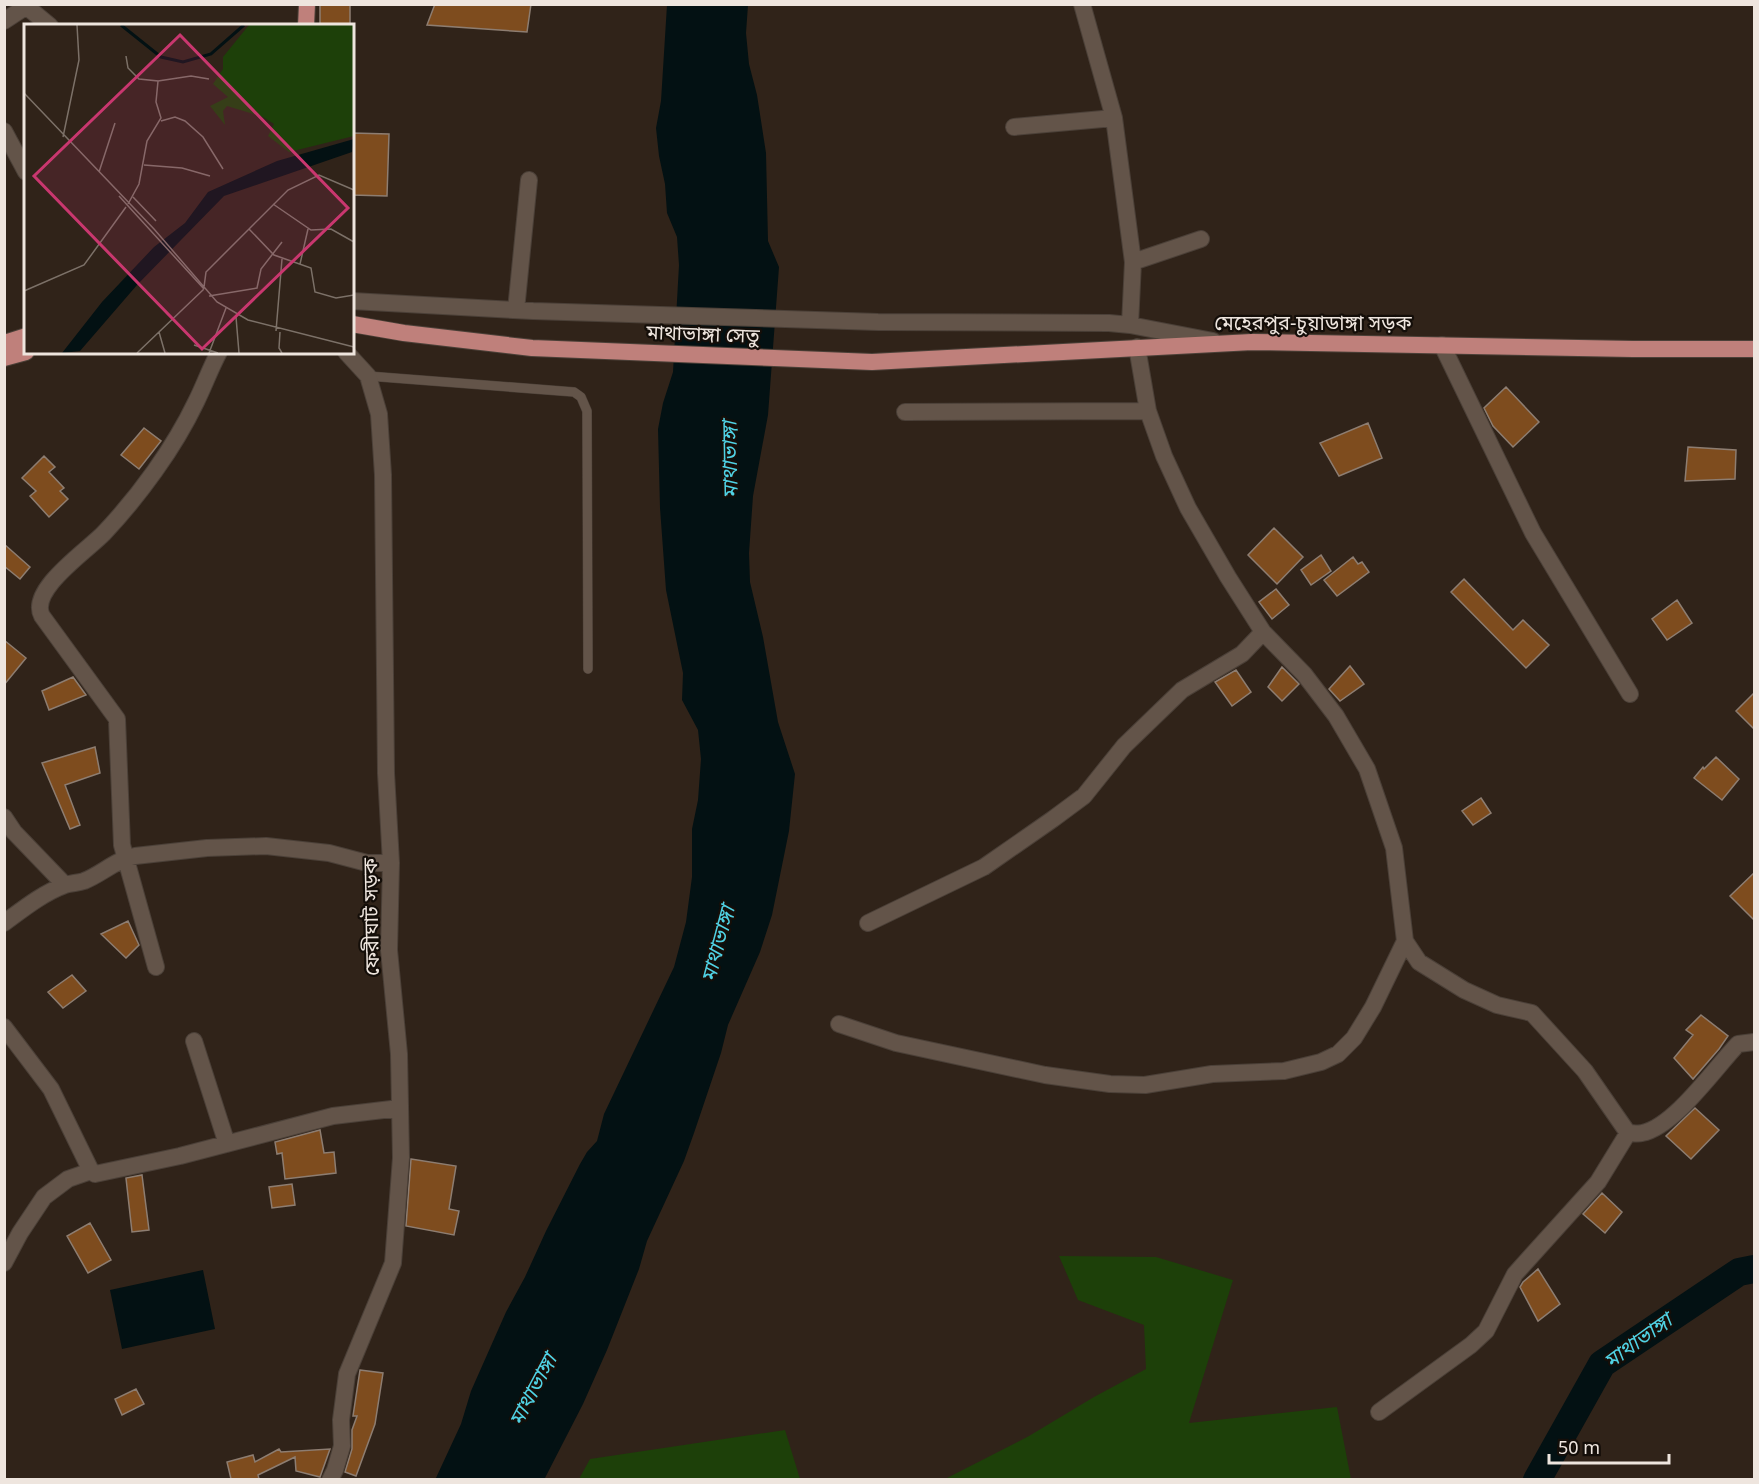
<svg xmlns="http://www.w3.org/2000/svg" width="1759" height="1484" viewBox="0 0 1759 1484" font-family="Georgia,'Noto Sans Bengali',serif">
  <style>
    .green { fill: #1d4009 }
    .water { fill: #031113 }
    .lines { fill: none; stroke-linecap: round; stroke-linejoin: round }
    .river { stroke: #031113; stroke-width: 28 }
    .building { fill: #7e4c1e; stroke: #8d7d71; stroke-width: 1.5 }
    .service-casing { stroke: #4b4038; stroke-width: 10 }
    .minor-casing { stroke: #4b4038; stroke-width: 18 }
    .primary-casing { stroke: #4b4038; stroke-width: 18 }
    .service { stroke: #635449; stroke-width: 9 }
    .minor { stroke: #635449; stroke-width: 16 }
    .primary { stroke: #bf807b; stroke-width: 16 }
    .labels { text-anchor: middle; stroke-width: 4.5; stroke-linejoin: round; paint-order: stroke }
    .street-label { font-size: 20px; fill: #eee5de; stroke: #140e09 }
    .water-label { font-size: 21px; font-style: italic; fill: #50d2e4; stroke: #140e09 }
    .inset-river { fill: none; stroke: #031113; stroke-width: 3 }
    .inset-road { fill: none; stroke: #7c7168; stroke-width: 1.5 }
    .view { fill: #c9376f; fill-opacity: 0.15; stroke: #c9376f; stroke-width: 3 }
    .inset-edge { fill: none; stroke: #eee5de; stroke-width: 3 }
  </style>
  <rect width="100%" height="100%" fill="#302319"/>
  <path class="green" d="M1059 1256 1156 1257 1233 1280 1189 1423 1337 1407 1351 1479H945L1029 1436 1094 1397 1146 1369 1144 1325 1078 1300Z
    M785 1430 800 1479H579L590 1459Z"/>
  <path class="water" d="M667 5H748L746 33 749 64 757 95 766 153 768 241 779 267 768 415 753 496 749 553 750 582 763 637 778 722 795 774 789 831 772 915 760 952 728 1025 721 1053 694 1133 684 1161 647 1241 639 1269 607 1350 583 1404 546 1476 544 1480H435L461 1424 471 1391 506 1312 525 1277 546 1231 580 1164 587 1152 597 1141 604 1114 674 967 686 922 692 877V829L698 800 701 759 698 730 682 700 683 673 666 590 660 508 658 429 663 403 673 372 679 265 677 237 667 213 665 184 659 156 656 128 661 101Z
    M203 1270 215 1329 122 1349 110 1290Z"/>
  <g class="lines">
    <path class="river" d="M1537 1480 1602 1364 1739 1272 1754 1269"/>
  </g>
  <path class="building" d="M320 4H350V26H320Z
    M435 4H531L527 32 427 25Z
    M352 133 389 134 387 196 352 195Z
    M1506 387 1539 422 1513 447 1493 426 1484 408Z
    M1368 423 1382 458 1339 476 1320 443Z
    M144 428 161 441 139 469 121 455Z
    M1688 447 1736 450 1735 479 1685 481Z
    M44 456 55 467 49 472 64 488 60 491 68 499 49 517 30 496 36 491 22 478Z
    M1274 528 1303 557 1277 584 1248 555Z
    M4 544 30 567 20 579 4 566Z
    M1321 555 1331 571 1311 585 1301 570Z
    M1353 557 1358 564 1362 562 1369 572 1337 596 1324 580Z
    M1464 579 1513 630 1523 620 1549 645 1526 668 1451 592Z
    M1276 589 1289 605 1272 619 1259 602Z
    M1677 600 1692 623 1667 640 1652 619Z
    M4 640 26 658 4 685Z
    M1350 666 1364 684 1340 701 1329 689Z
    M1282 667 1299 684 1282 701 1268 687Z
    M1236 670 1251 692 1232 706 1215 682Z
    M73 677 86 695 49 710 42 691Z
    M1755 692V730L1736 711Z
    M95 747 100 773 65 785 80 825 70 829 42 763Z
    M1716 757 1739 779 1722 800 1694 778 1703 767 1704 769Z
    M1481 798 1491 813 1473 825 1462 811Z
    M1755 872V921L1730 896Z
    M128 921 139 945 126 958 101 934Z
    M72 975 86 991 63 1008 48 992Z
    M1701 1015 1728 1036 1719 1049 1693 1079 1674 1058 1693 1035 1686 1030Z
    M1695 1108 1719 1130 1691 1159 1666 1136Z
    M320 1130 324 1153 334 1152 336 1173 285 1179 282 1153 277 1154 275 1142Z
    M411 1159 456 1166 449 1209 459 1211 454 1235 406 1226Z
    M142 1175 149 1230 132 1232 126 1178Z
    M292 1184 295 1205 272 1208 269 1187Z
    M1602 1193 1622 1212 1605 1233 1583 1214Z
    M90 1223 111 1260 88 1273 67 1236Z
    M1538 1269 1560 1304 1538 1321 1520 1287 1523 1282Z
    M360 1370 383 1373 375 1424 356 1476 345 1472 352 1449V1430L357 1416H353Z
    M136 1389 144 1404 122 1415 115 1399Z
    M279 1449 281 1452 330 1449 320 1477 296 1471 295 1457 258 1475 259 1479H231L227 1462 253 1455 255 1462Z"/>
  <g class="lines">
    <g class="service-casing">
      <path id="service" d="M368 376 574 392 581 397 587 411 588 669"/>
    </g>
    <g class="minor-casing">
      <path id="minor" d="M1082 4 1114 118 1133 262 1130 325
        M27 7 50 26
        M4 21 30 4
        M1014 127 1114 118
        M4 131 26 172
        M1133 262 1201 239
        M352 301 533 311 878 322 1109 323 1130 325 1213 341
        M516 310 529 180
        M1442 345 1533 533 1630 694
        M1137 347 1148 411 1164 456 1188 508 1228 577 1263 632 1304 674 1336 716 1367 769 1394 848 1405 941 1419 962 1464 990 1497 1005 1532 1013 1585 1071 1628 1133C1633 1133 1638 1134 1642 1133 1674 1127 1715 1068 1738 1044L1754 1042
        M905 412 1148 411
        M4 817 14 832 65 885
        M4 923C23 909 43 893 65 885 71 883 78 883 84 881 102 874 115 860 135 856L207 848 266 846 329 853 367 863H391
        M868 923 984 867 1053 819 1084 796 1124 746 1182 690 1242 654 1263 632
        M156 967 122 845 117 719 42 616C28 590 88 550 104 533 139 496 174 448 196 402 204 386 210 369 219 352
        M839 1024 896 1043 1045 1075 1110 1084 1145 1085 1212 1074 1284 1071 1321 1062 1338 1054 1354 1038 1373 1007 1405 941
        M4 1027 51 1089 91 1171
        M194 1041 227 1144
        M4 1263 20 1233 44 1197 68 1179 91 1171 95 1174 180 1156 333 1116 400 1108
        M1379 1412 1471 1345 1486 1331 1515 1274 1598 1182 1628 1133
        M330 1480 335 1470 342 1446 341 1420 347 1374 393 1263 401 1158 399 1054 389 950 391 863 386 773 383 475 379 414 368 376 346 352"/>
    </g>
    <g class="primary-casing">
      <path id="primary" d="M306 26 307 4
        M352 324 404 333 532 348 872 362 1252 342 1633 349H1754
        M4 343 26 336
        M4 358 26 352"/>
    </g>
    <use href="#service" class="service"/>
    <use href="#minor" class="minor"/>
    <use href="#primary" class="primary"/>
  </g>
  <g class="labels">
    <g class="street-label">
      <text x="1313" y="330">মেহেরপুর-চুয়াডাঙ্গা সড়ক</text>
      <text transform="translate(703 334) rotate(2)" y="7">মাথাভাঙ্গা সেতু</text>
      <text transform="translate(371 917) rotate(-91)" y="7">ফেরীঘাট সড়ক</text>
    </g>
    <g class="water-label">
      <text transform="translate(730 460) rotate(-91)" y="7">মাথাভাঙ্গা</text>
      <text transform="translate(718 944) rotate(-75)" y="7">মাথাভাঙ্গা</text>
      <text transform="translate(1638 1341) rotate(-36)" y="7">মাথাভাঙ্গা</text>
      <text transform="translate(533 1390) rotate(-62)" y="7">মাথাভাঙ্গা</text>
    </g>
  </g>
  <g transform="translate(24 24)">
    <rect width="330" height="330" fill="#302319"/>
    <path d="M225 1H330V112L265 128 244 112 250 100 239 93 203 82 199 87 201 101 186 82 204 73 189 60 199 45V33Z" fill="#1d4009"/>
    <path d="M330 115 328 128 200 172 113 261 56 327 38 329 78 278 130 223 161 199 184 168 253 137Z" fill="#031113"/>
    <path class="inset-river" d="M97 1 137 33 159 38 187 30 220 1"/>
    <path class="inset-road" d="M102 32 104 44 115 55 134 57 132 78 137 94 123 117 115 160 104 180M134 57 167 52 185 55M0 69 130 205 193 278 224 296 330 323M137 97 151 93 161 97 179 113 199 145M39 113 55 36 53 1M120 141 158 144 186 152M75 148 91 99M95 172 180 265M109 173 132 197M249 180 287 206 307 205 330 218M225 205 250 231 287 244 291 268 312 274 330 271M276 240 284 205M180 263 182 248 264 166 295 151 330 166M0 267 60 241 102 183M185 272 233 264 237 245 258 218M212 293 215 329M252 307 258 235M135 308 141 329M256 308 255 324 258 329M170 321 194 329M113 329 180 265M185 329 202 284"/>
    <path class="view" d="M156 11 324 184 178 325 10 152Z"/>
    <rect width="330" height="330" class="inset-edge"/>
  </g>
  <rect width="1759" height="1484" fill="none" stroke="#eee5de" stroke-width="12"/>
  <path d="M1549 1454v9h120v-9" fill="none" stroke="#eee5de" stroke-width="3"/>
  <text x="1558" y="1454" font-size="18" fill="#eee5de" stroke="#140e09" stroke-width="4.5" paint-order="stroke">50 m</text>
</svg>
